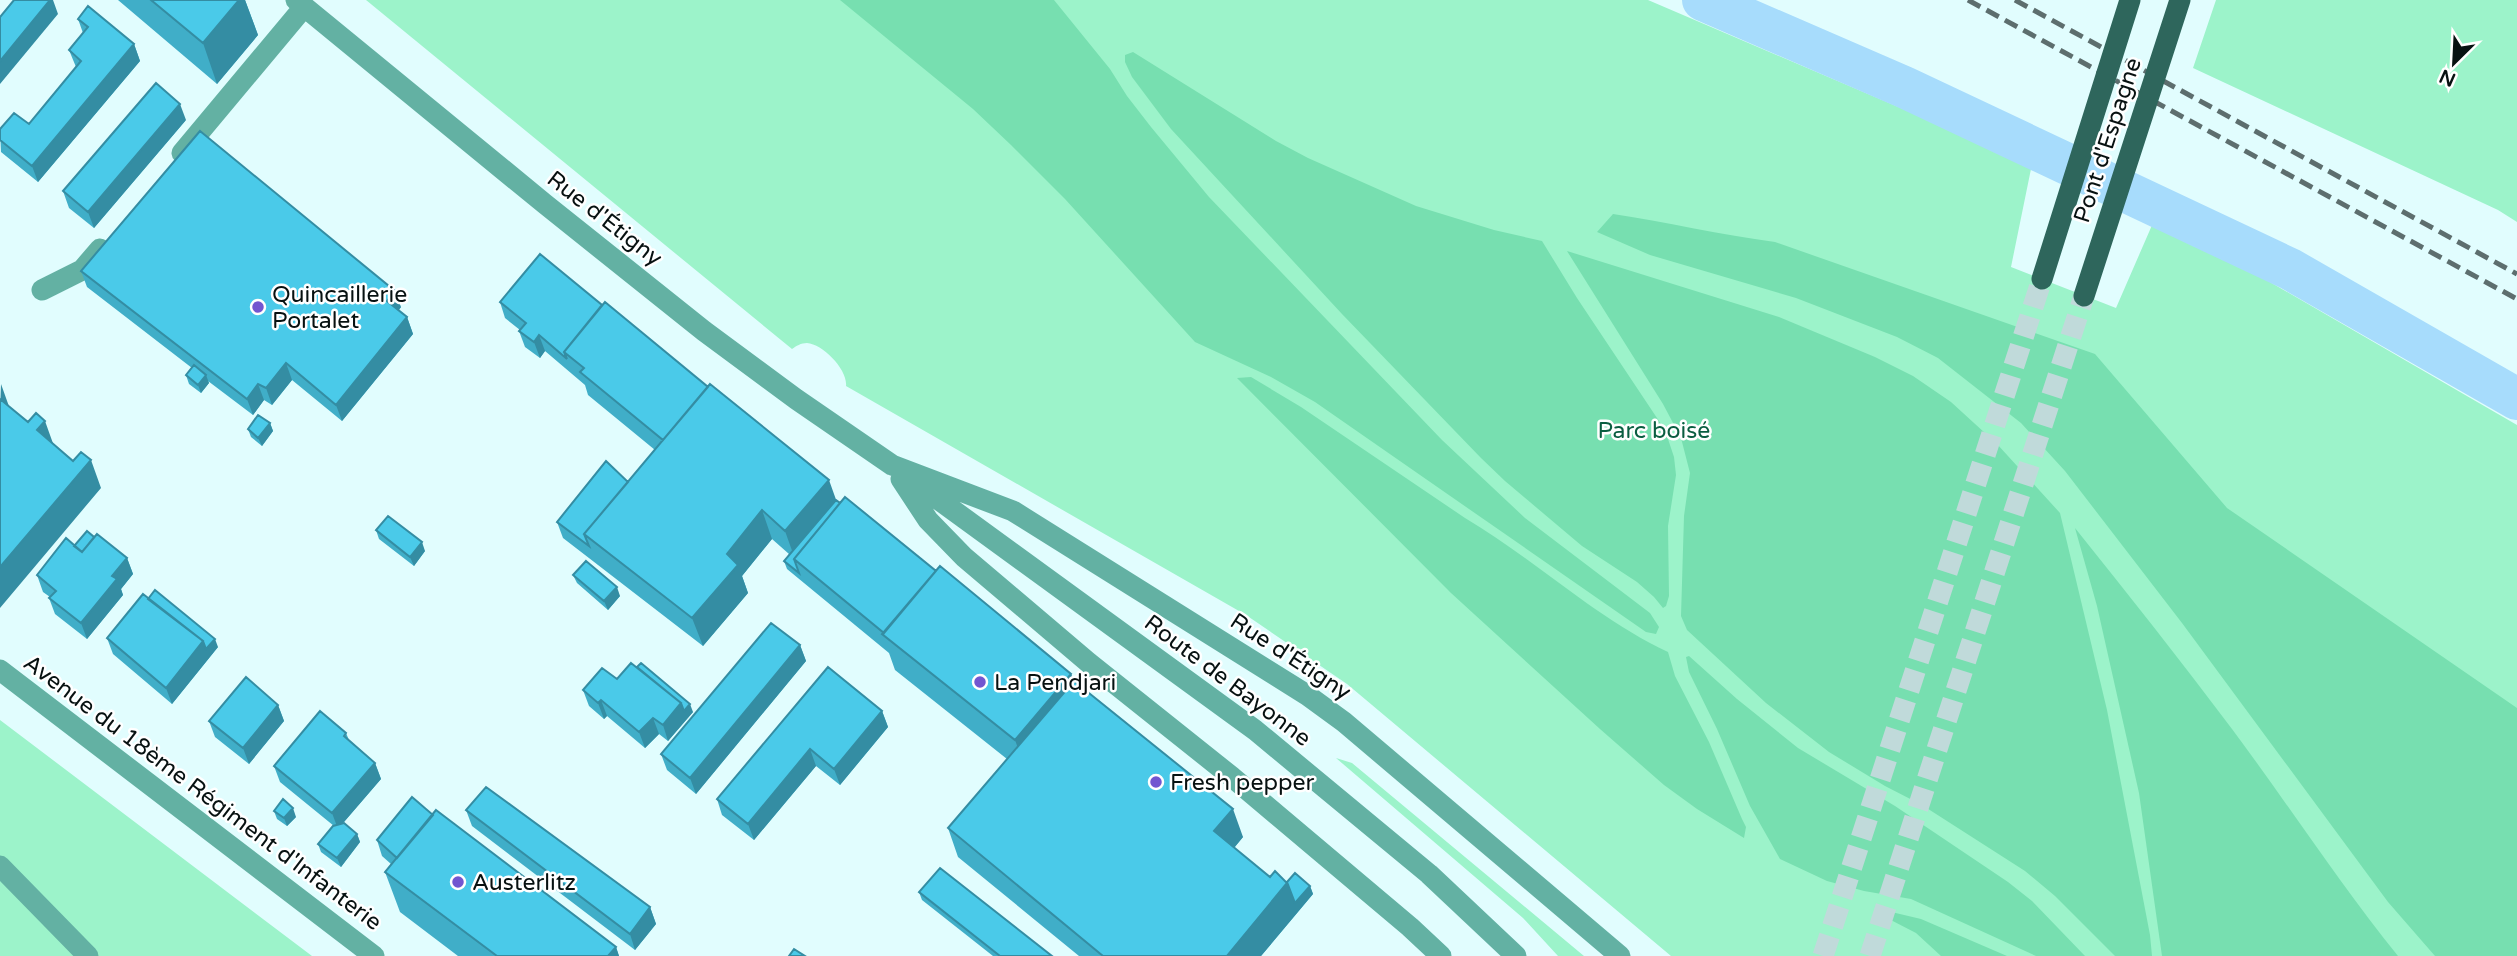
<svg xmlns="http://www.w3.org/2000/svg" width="2517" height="956" viewBox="0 0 2517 956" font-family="'Varela Round',sans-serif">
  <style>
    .green { fill: #9cf3ca }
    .forest { fill: #77dfb0 }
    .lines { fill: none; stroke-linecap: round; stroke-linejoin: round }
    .canal { stroke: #a7dcfc; stroke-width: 42 }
    .major-tunnel { stroke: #c0dada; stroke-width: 21; stroke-dasharray: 21 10; stroke-linecap: butt }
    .minor { stroke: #63b1a3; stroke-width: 21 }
    .rail { stroke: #5d6e6e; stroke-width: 5; stroke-dasharray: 14 7; stroke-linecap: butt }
    .major-bridge { stroke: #2e665c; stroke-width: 21 }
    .wall { fill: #40aec8 }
    .shaded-wall { fill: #348da3 }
    .building { fill: #4acae9; stroke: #348da3; stroke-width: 2 }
    .poi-dot { fill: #7256d0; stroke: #fff; stroke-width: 2.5 }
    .labels { text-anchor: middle; stroke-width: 5; stroke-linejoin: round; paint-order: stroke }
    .street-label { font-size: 23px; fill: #071111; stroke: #fff }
    .poi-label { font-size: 23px; fill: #071111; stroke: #fff; text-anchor: start }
    .park-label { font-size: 23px; fill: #0a5e41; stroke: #fff }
  </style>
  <rect width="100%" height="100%" fill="#e1fdfe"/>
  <path class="green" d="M366 0H1648L2032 164 2011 267 2116 308 2156 216 2517 425V956H1671L1347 684 1246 615 846 386C848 370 823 344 807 343 801 343 796 346 792 349Z
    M2216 0H2517V222L2498 210 2193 68Z
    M0 720 312 956H0Z
    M1336 758 1352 763 1584 956H1558L1523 918Z"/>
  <path class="forest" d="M840 0H1054L1110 69 1127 96 1151 127 1209 197 1442 440 1525 518 1650 613 1659 627 1656 634 1646 632 1315 402 1271 377 1195 342 1065 199 1011 145 973 109Z
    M1133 52 1276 141 1308 158 1416 206 1494 230 1542 241 1577 298 1665 430 1674 457 1676 475 1668 526 1669 596 1666 606 1663 608 1654 597 1637 582 1582 546 1505 481 1481 458 1342 314 1171 129 1132 77 1125 62V55Z
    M1613 214C1667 222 1721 235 1775 242L2095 354 2227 508 2517 708V956H2435L2388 902 2182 623 2065 471 2021 423 1938 358 1897 337 1796 298 1650 255 1597 232Z
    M1567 251 1779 317 1875 357 1913 376 1951 402 1997 444 2060 513 2107 710 2150 935 2152 956H2115L2055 896 2025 871 1922 805 1885 786 1829 752 1766 703 1687 630 1681 616 1684 516 1690 473 1681 438 1663 404Z
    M1251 377 1301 407 1465 518C1533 558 1598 620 1668 652L1675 676 1709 742 1742 819 1746 827 1744 838 1697 809 1664 785 1600 729 1451 593 1237 378Z
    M2075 528C2128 594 2181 661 2232 729 2288 804 2339 883 2398 956H2162L2139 793 2097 606Z
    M1689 656 1737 699 1798 748 1895 806 2008 882 2032 901 2085 956H2036L1911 899 1864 891 1827 881 1780 859 1750 806 1717 729 1689 672 1686 657Z
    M1883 910 1921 919 2007 956H1941L1916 933 1885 917Z"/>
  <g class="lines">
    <path class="canal" d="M1703 0 1904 87 2290 269 2517 399"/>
    <path class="major-tunnel" d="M1823 956 2042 279
      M1870 956 2084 296"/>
    <path class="minor" d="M296 0 545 204 704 331 796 399 892 465 1013 511 1307 695 1344 722 1620 956
      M182 153 304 7
      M42 290 82 270 100 249
      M901 479 928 520 964 557 1089 663 1232 777 1410 927 1441 956
      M913 481 1255 730 1429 874 1516 956
      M0 670 374 956
      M0 866 88 956"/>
    <path class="rail" d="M1968 0 2517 299
      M2015 0 2517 274"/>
    <path class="major-bridge" d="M2042 279 2130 0
      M2084 296 2180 0"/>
  </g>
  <path class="wall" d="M118 0H245L258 35 217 84Z
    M78 19 134 44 140 61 38 182 1 152 0 129 29 124 76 67 69 50 83 33Z
    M186 120 94 228 69 208 63 191Z
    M81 271 401 307 399 310 407 317 413 334 342 421 292 380 272 405 264 400 253 415 208 381 209 383 201 393 189 384 186 375 192 368 87 287Z
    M500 302 836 500 936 571 1071 674 1074 681 1243 837 1234 848 1270 877 1287 882 1310 886 1313 894 1261 956H1079L958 857 948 828 1007 759 895 670 889 653 787 569 784 561 789 554 772 539 742 576 748 593 703 646 563 538 557 522 628 482 655 450 588 395 585 385 545 351 540 358 525 347 519 331 520 330 505 318Z
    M270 423 273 431 262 446 251 437 248 429Z
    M376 530 425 551 414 566 379 539Z
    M94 537 127 558 133 574 121 589 123 595 87 639 55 614 49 598 50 597 43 592 37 575 74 545Z
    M573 575 620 596 608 610 577 583Z
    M107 638 218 647 172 704 113 654Z
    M800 645 806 661 696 794 667 770 661 754Z
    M617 679 693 712 668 741 659 734 645 748 607 716 604 719 589 706 583 690Z
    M278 705 284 721 249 764 215 737 209 721Z
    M882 711 888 727 840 785 816 766 754 840 722 815 717 799Z
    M346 733 349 740 375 763 381 779 343 823 357 834 360 842 341 867 321 852 318 844 334 826 280 782 274 766Z
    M466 810 650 907 656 924 635 950 472 826Z
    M274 811 296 817 287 826 277 819Z
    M433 815 616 947 619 956H458L400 912 385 872 391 864 382 856 377 840Z
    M919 892 1052 956H993L922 900Z"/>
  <path class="shaded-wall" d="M50 0H53L58 14 0 84V61Z
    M239 0H245L258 35 217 84 203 43Z
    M134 44 140 61 38 182 32 166Z
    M180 104 186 120 94 228 88 212Z
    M395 291 401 307 393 317 387 301Z
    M407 317 413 334 342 421 336 405Z
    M539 335 545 351 540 358 534 342Z
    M286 363 292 380 272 405 266 388Z
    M206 375 209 383 201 393 198 385Z
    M1 384 11 412H0Z
    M258 384 264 400 253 415 247 399Z
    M45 421 55 449 37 430Z
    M270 423 273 431 262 446 258 438Z
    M91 460 101 488 0 608V567Z
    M829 480 839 508 795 559 785 531Z
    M762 510 772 539 742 576 748 593 703 646 692 618 727 554Z
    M422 542 425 551 414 566 410 557Z
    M127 558 133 574 121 589 123 595 87 639 81 623 112 576Z
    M617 587 620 596 608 610 604 601Z
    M215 639 218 647 172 704 166 688 203 641Z
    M800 645 806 661 696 794 690 778Z
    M1071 674 1084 709 1028 776 1015 740Z
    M601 700 607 716 604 719 598 703Z
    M681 703 690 704 693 712 668 741 663 725Z
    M278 705 284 721 249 764 243 748Z
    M882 711 888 727 840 785 834 769Z
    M653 718 659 734 645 748 639 732Z
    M810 749 816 766 754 840 748 824Z
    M375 763 381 779 338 829 332 813Z
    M293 808 296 817 287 826 284 818Z
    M1233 809 1243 837 1224 860 1214 831Z
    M357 834 360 842 341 867 337 858Z
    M1287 883 1310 886 1313 894 1261 956H1227Z
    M650 907 656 924 635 950 630 934Z
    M616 947 619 956H608Z"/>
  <path class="building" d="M14 0H50L0 61V17Z
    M151 0H239L203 43Z
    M88 6 134 44 32 166 0 140V129L14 113 29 124 81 61 69 50 88 27 78 19Z
    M156 83 180 104 88 212 63 191Z
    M200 131 395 291 387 301 407 317 336 405 286 363 266 388 258 384 247 399 81 271Z
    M540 254 602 305 564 352 567 359 539 335 534 342 519 331 526 323 500 302Z
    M605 302 708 387 663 440 580 372 584 368 564 352Z
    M194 365 206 375 198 385 186 375Z
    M710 384 829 480 785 531 762 510 727 554 738 565 692 618 584 534Z
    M0 399 28 422 36 413 45 421 37 430 73 461 81 452 91 460 0 567Z
    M258 415 270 423 258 438 248 429Z
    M606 461 628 482 584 534 589 546 557 522Z
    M845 497 936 571 884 633 794 559Z
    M836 500 840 503 794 559 799 573 784 561Z
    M388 516 422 542 410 557 376 530Z
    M87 531 94 537 82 552 74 546Z
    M97 534 127 558 112 576 117 579 81 623 49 598 56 591 37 575 66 538 82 552Z
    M586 561 617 587 604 601 573 575Z
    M940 566 1071 674 1015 740 882 634Z
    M155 590 215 639 206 649 203 641 148 599Z
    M143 594 203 641 166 688 107 638Z
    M771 623 800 645 690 778 661 754Z
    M631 663 681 703 663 725 653 718 639 732 601 700 598 703 583 690 602 668 617 679Z
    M641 663 690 704 684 711 681 703 637 667Z
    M828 667 882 711 834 769 810 749 748 824 717 799Z
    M246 677 278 705 243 748 209 721Z
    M1074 681 1233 809 1214 831 1270 877 1275 871 1287 883 1227 956H1103L948 828Z
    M320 711 346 733 344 736 375 763 332 813 274 766Z
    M486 787 650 907 630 934 466 810Z
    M412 797 433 815 397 858 377 840Z
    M283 799 293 808 284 818 274 811Z
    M436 810 616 947 608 956H497L385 872Z
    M344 823 357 834 337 858 318 844 333 826Z
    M940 868 1052 956H1000L919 892Z
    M1295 873 1310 886 1295 903 1287 882Z
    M794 949 805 956H789Z"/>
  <g class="poi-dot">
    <circle cx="258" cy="307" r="7"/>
    <circle cx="980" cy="682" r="7"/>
    <circle cx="1156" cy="782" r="7"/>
    <circle cx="458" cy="882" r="7"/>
  </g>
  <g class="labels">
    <g class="street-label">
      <text transform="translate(2107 140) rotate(-72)" y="8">Pont d'Espagne</text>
      <text transform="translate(605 218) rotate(38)" y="8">Rue d'Étigny</text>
      <text transform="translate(1291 656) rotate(33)" y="8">Rue d'Étigny</text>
      <text transform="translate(1228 680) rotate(37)" y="8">Route de Bayonne</text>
      <text transform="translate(203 792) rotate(37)" y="8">Avenue du 18ème Régiment d'Infanterie</text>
    </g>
    <g class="poi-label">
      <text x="272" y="302">Quincaillerie<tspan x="272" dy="26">Portalet</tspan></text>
      <text x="994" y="690">La Pendjari</text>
      <text x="1170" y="790">Fresh pepper</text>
      <text x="472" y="890">Austerlitz</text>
    </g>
    <g class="park-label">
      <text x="1654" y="438">Parc boisé</text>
    </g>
  </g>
  <g transform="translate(2454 63) rotate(204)" stroke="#ffffff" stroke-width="5" paint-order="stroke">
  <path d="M0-5L12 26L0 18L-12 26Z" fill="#071111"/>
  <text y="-10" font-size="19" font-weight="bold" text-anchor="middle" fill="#071111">N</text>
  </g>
</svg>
